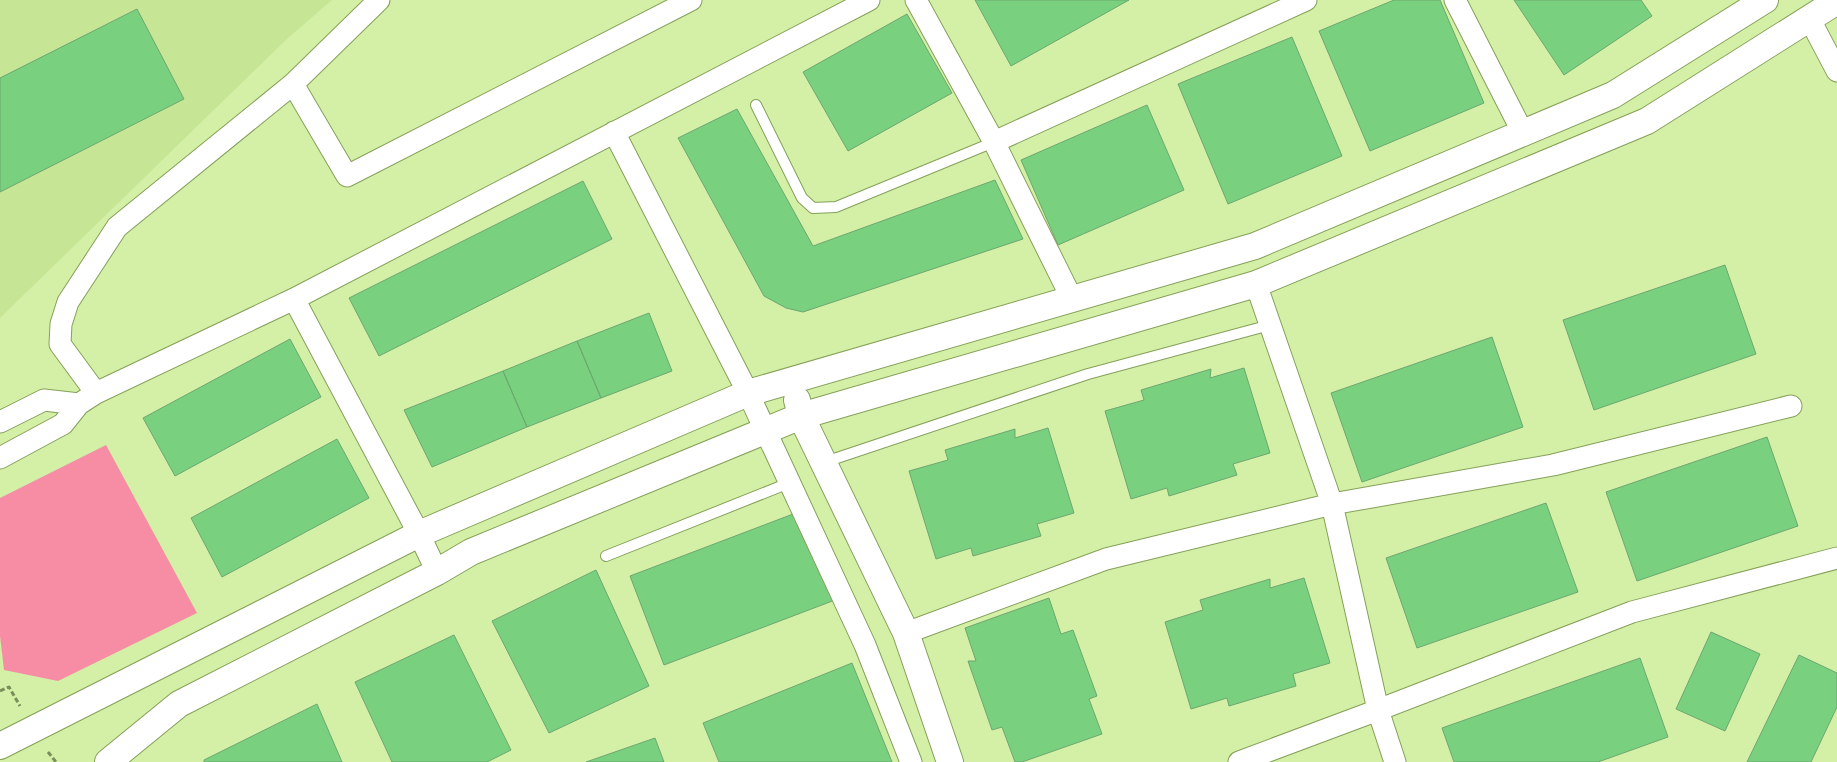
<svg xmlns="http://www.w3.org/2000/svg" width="1837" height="762" viewBox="0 0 1837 762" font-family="'Varela Round',sans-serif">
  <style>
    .built { fill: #c7e695 }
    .green { fill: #f68da5 }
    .building { fill: #79d17f; stroke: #6da770 }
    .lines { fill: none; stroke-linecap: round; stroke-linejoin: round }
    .service-casing { stroke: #86a05a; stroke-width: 12 }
    .minor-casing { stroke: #86a05a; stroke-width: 23 }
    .tertiary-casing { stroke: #86a05a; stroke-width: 28 }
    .path { stroke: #7a8e5b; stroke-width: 3; stroke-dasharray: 5 2.5; stroke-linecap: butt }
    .service { stroke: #fff; stroke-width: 10 }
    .minor { stroke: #fff; stroke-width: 21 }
    .tertiary { stroke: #fff; stroke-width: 26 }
  </style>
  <rect width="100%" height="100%" fill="#d3f0a6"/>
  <path class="built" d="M0 0H332L288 38 0 318Z"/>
  <path class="green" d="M106 445 197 613 58 681 4 670 0 636V498Z"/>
  <path class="building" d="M975 0H1129L1011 66Z
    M1394 0H1440L1484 103 1370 151 1319 31Z
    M1514 0H1641L1652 16 1564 75Z
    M137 9 184 99 0 192V78Z
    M907 14 952 93 848 151 803 72Z
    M1292 37 1342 156 1228 204 1178 84Z
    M1147 105 1184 190 1058 245 1021 160Z
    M737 109 813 246 995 180 1023 239 803 312 786 308 764 296 678 138Z
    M583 181 612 239 379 356 349 298Z
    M1725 265 1756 354 1594 410 1563 320Z
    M649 313 672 371 601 398 577 341Z
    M1492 337 1523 427 1362 482 1331 393Z
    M290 339 321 397 175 476 143 418Z
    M577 341 601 398 527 427 503 371Z
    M1244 368 1270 453 1233 464 1237 475 1169 496 1167 488 1131 499 1105 411 1144 400 1141 390 1211 369 1210 378Z
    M503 371 527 427 432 467 404 410Z
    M1048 428 1074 513 1037 524 1041 536 973 556 971 548 936 559 909 471 948 460 945 450 1015 429V438Z
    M1767 437 1798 526 1637 581 1606 492Z
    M337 439 369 498 222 577 191 518Z
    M1546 503 1578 592 1417 648 1386 558Z
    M801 511 835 600 664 665 630 576Z
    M596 570 649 686 549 733 492 621Z
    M1304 578 1330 663 1293 674 1296 686 1229 706 1227 698 1191 709 1165 622 1203 610 1200 600 1270 579V588Z
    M1049 598 1061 634 1073 630 1097 696 1089 699 1102 734 1022 762H1015L1002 727 992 730 968 661H976L965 628Z
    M1711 632 1760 654 1725 731 1676 709Z
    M454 635 511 750 487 762H392L355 682Z
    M1799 655 1837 673V707L1811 762H1747Z
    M1640 658 1668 737 1598 762H1454L1442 728Z
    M852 663 892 762H719L703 723Z
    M317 704 342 762H204V760Z
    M655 738 664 762H586Z"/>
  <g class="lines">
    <g class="service-casing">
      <path id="service" d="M756 105 802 198 813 208 836 207 994 142
        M825 462 1088 374 1270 325
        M606 556 789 483"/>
    </g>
    <g class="minor-casing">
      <path id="minor" d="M916 0 994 142 1072 299
        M1455 0 1523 133
        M1809 18 1837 71
        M293 84 347 176 691 0
        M614 132 748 393 865 645 911 762
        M994 142 1306 0
        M1256 284 1332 504 1378 710 1395 762
        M96 393 60 344 61 324 68 302 117 227 293 84 379 0
        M0 422 44 400 79 404
        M0 458 63 424 79 404 96 393 294 299
        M437 572 419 534 294 299 869 0
        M906 633 1106 559 1332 504 1553 465 1791 406
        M1239 762 1378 710 1632 612 1837 558"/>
    </g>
    <g class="tertiary-casing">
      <path id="tertiary" d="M797 400 801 416 906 633 950 762
        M0 746 419 534 748 393 1255 246 1613 95 1765 0
        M108 762 179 704 437 572 471 552 801 416 1256 284 1647 121 1837 1"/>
    </g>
    <path class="path" d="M0 691 9 687 20 706
      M48 752 56 762"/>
    <use href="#service" class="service"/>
    <use href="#minor" class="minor"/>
    <use href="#tertiary" class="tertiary"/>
  </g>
</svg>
